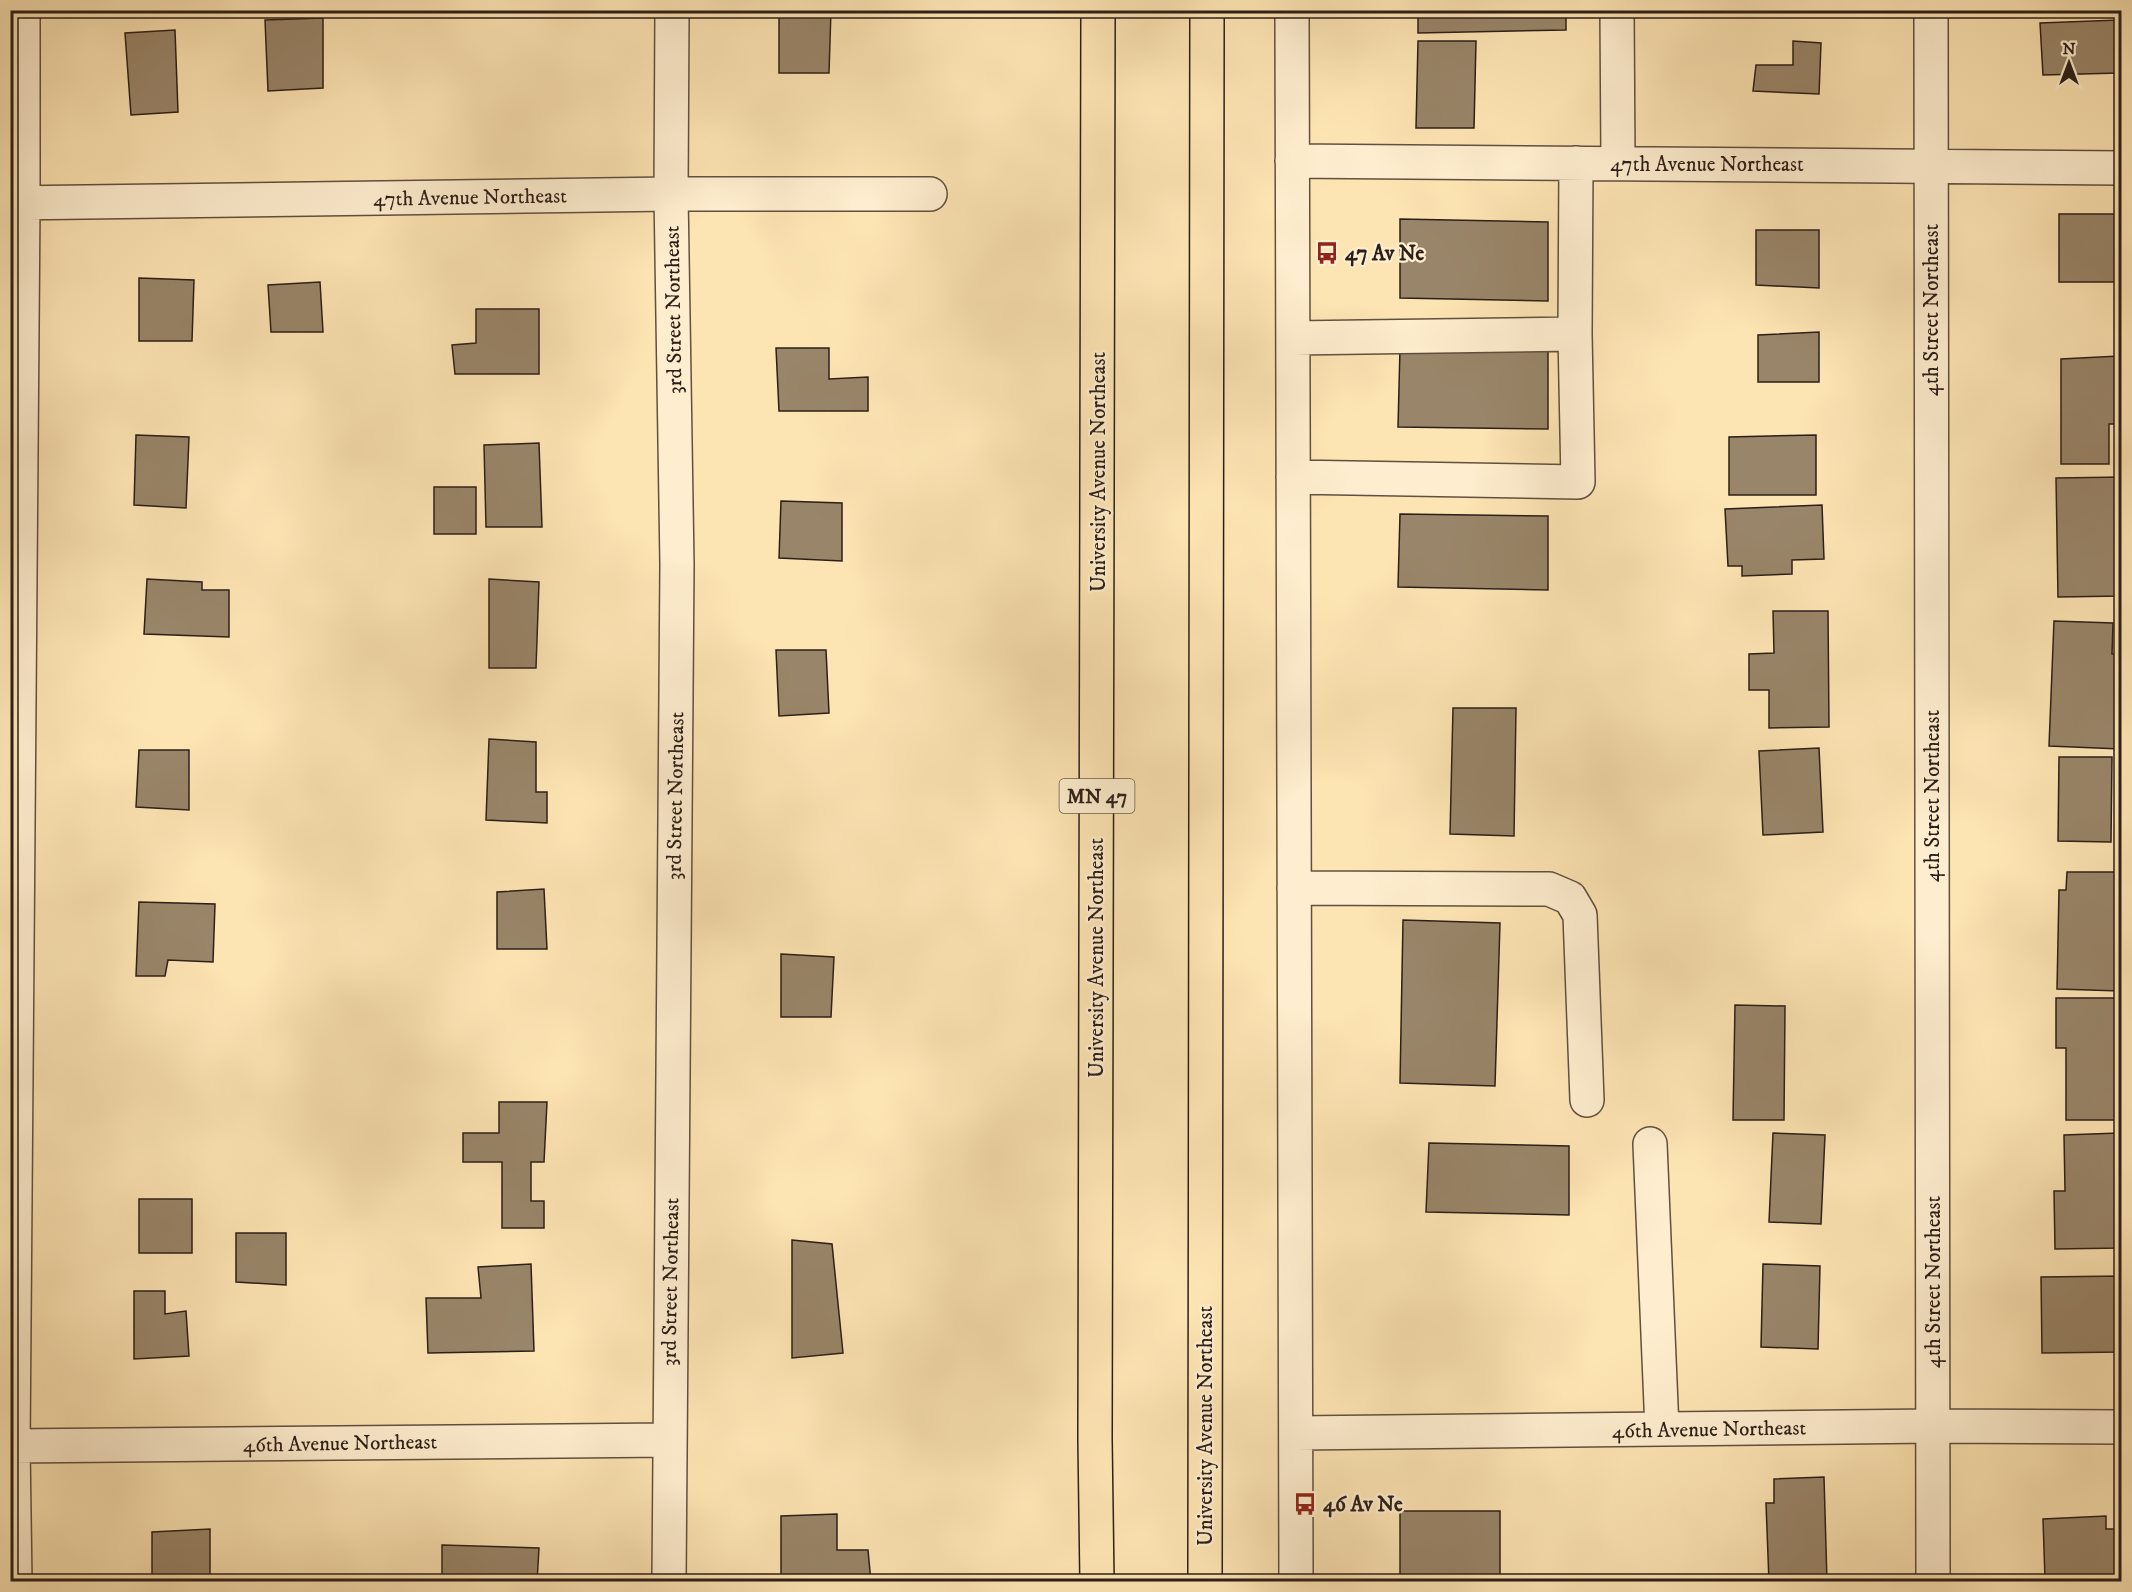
<svg xmlns="http://www.w3.org/2000/svg" width="2132" height="1592" viewBox="0 0 2132 1592" font-family="'IM FELL DW Pica',serif">
  <style>
    .building { fill: #998569; stroke: #2c1f19; stroke-width: 1.5 }
    .lines { fill: none; stroke-linecap: round; stroke-linejoin: round }
    .minor-casing { stroke: #605040; stroke-width: 36 }
    .major-casing { stroke: #2c1f19; stroke-width: 36 }
    .minor { stroke: #feedce; stroke-width: 33 }
    .major { stroke: #fde4b3; stroke-width: 33 }
    .labels { text-anchor: middle; stroke-width: 4.5; stroke-linejoin: round; paint-order: stroke }
    .shield { fill: #feedce; stroke: #6b5d4f; stroke-width: 1.5 }
    .shield-label { font-size: 20px; font-weight: bold; fill: #2c1f19 }
    .street-label { font-size: 21px; fill: #2c1f19; stroke: #feedce }
    .poi-label { font-size: 21px; font-weight: bold; fill: #2c1f19; stroke: #feedce; text-anchor: start }
  </style>
  <rect width="100%" height="100%" fill="#fde4b3"/>
  <filter id="stains"><feTurbulence type="fractalNoise" baseFrequency=".00333" numOctaves="4"/><feColorMatrix values="0 0 0 0 .2 0 0 0 0 .09 0 0 0 0 .02 0 0 0 .5 -.17"/></filter>
  <radialGradient id="worn" r=".72"><stop offset=".6" stop-color="#630" stop-opacity="0"/><stop offset="1" stop-color="#630" stop-opacity=".3"/></radialGradient>
  <path class="building" d="M779 10H831L829 73H779Z
    M1418 10H1566V30L1418 33Z
    M323 18V88L268 91 265 20Z
    M2119 20V73L2043 75 2040 23Z
    M175 30 178 112 131 115 125 33Z
    M1418 41H1476L1474 128H1416Z
    M1793 41 1821 43 1819 94 1753 91 1756 65H1793Z
    M2059 214H2117V282H2059Z
    M1400 219 1548 222V301L1400 298Z
    M1756 230H1819V288L1756 285Z
    M139 278 194 280 192 341H139Z
    M320 282 323 332H271L268 285Z
    M476 309H539V374H455L452 345 476 343Z
    M1819 332V382H1758V335Z
    M776 348H829V379L868 377V411H779Z
    M1400 348 1548 351V429L1398 427Z
    M2119 356V424H2109V464H2061V359Z
    M136 435 189 437 186 508 134 505Z
    M1816 435V495H1729V437Z
    M539 443 542 527H486L484 445Z
    M2122 477V596L2058 597 2056 478Z
    M434 487H476V534H434Z
    M781 501 842 503V561L779 558Z
    M1822 505 1824 559 1792 560V574L1742 576V566H1728L1725 509Z
    M1400 514 1548 516V590L1398 587Z
    M147 579 202 582V590H229V637L144 634Z
    M489 579 539 582 536 668H489Z
    M1773 611H1828L1829 727 1769 728V690H1749V654L1774 653Z
    M2054 621 2113 623 2112 654H2122L2120 749 2049 746Z
    M776 650H826L829 713 779 716Z
    M1453 708H1516L1514 836 1450 834Z
    M489 739 536 742V792H547V823L486 820Z
    M1819 748 1823 832 1763 835 1759 751Z
    M139 750H189V810L136 807Z
    M2059 757H2112L2111 842 2058 841Z
    M2067 872H2122L2120 991 2057 989 2059 890H2066Z
    M544 889 547 949H497V892Z
    M139 902 215 904 213 962 168 960 165 976H136Z
    M1403 920 1500 923 1495 1086 1400 1083Z
    M781 954 834 957 831 1017H781Z
    M2056 998H2122V1120H2066V1048H2056Z
    M1735 1005 1785 1006 1784 1120H1733Z
    M499 1102H547L544 1162H531V1201H544V1228H502V1162H463V1133H499Z
    M1773 1133 1825 1135 1821 1224 1769 1222Z
    M2119 1133 2121 1248 2055 1249 2054 1191H2065L2064 1135Z
    M1429 1143 1569 1146V1215L1426 1212Z
    M139 1199H192V1253H139Z
    M236 1233H286V1285L236 1282Z
    M792 1240 832 1244 843 1353 792 1358Z
    M531 1264 534 1351 428 1353 426 1298H481L478 1267Z
    M1763 1264 1820 1266 1818 1349 1761 1347Z
    M2122 1276V1352L2042 1353 2041 1277Z
    M134 1291H165V1314L186 1311 189 1356 134 1359Z
    M1824 1477 1827 1582H1769L1766 1503H1774V1479Z
    M1400 1511H1500V1582H1400Z
    M837 1514V1550H868L871 1582H781V1516Z
    M2106 1516V1529H2122V1577L2045 1579 2043 1519Z
    M210 1529V1582H152V1532Z
    M442 1545 539 1548 537 1582H442Z"/>
  <g class="lines">
    <g class="minor-casing">
      <path id="minor" d="M1292 10 1296 1582
        M1617 10 1618 163
        M1931 10 1933 1582
        M1292 161 2122 168
        M10 203 671 194H930
        M1293 338 1575 334 1576 163
        M1293 477 1578 482 1575 334
        M1294 888 1549 889 1570 898 1580 915 1587 1100
        M1650 1144 1662 1429
        M1296 1433 1933 1426 2122 1427
        M10 1446 669 1440
        M15 1582 13 1446 23 203V10
        M669 1582 677 564 671 194 672 10"/>
    </g>
    <g class="major-casing">
      <path id="major" d="M1097 1582 1095 1439 1098 10
        M1205 1582 1207 10"/>
    </g>
    <use href="#minor" class="minor"/>
    <use href="#major" class="major"/>
  </g>
  <defs>
    <g id="bus-bare" transform="scale(1.8)"><path d="M-5-6H5V4H4V6H2V4H-2V6H-4V4H-5ZM-3.5-4V0h7V-4ZM-3.5 1.2v1.5H-2V1.2ZM2 1.2v1.5H3.5V1.2Z" fill="#8f2418" stroke="#feedce" stroke-width="2.5" paint-order="stroke"/></g>
  </defs>
  <g fill-rule="evenodd">
    <use href="#bus-bare" x="1327" y="253"/>
    <use href="#bus-bare" x="1305" y="1504"/>
  </g>
  <g class="labels">
    <rect class="shield" x="1059.5" y="779" width="75" height="34" rx="4.5"/>
    <g class="shield-label">
      <text x="1097" y="803">MN 47</text>
    </g>
    <g class="street-label">
      <text x="1707" y="171">47th Avenue Northeast</text>
      <text transform="translate(470 197) rotate(-1)" y="7">47th Avenue Northeast</text>
      <text transform="translate(673 310) rotate(-91)" y="7">3rd Street Northeast</text>
      <text transform="translate(1931 310) rotate(-90)" y="7">4th Street Northeast</text>
      <text transform="translate(1098 472) rotate(-90)" y="7">University Avenue Northeast</text>
      <text transform="translate(675 796) rotate(-89)" y="7">3rd Street Northeast</text>
      <text transform="translate(1932 796) rotate(-90)" y="7">4th Street Northeast</text>
      <text transform="translate(1096 958) rotate(-90)" y="7">University Avenue Northeast</text>
      <text transform="translate(670 1282) rotate(-89)" y="7">3rd Street Northeast</text>
      <text transform="translate(1933 1282) rotate(-90)" y="7">4th Street Northeast</text>
      <text transform="translate(1205 1426) rotate(-90)" y="7">University Avenue Northeast</text>
      <text transform="translate(1709 1429) rotate(-1)" y="7">46th Avenue Northeast</text>
      <text transform="translate(340 1443) rotate(-1)" y="7">46th Avenue Northeast</text>
    </g>
    <g class="poi-label">
      <text x="1345" y="260">47 Av Ne</text>
      <text x="1323" y="1511">46 Av Ne</text>
    </g>
  </g>
  <rect width="2132" height="1592" fill="none" stroke="#fde4b3" stroke-width="36"/>
  <rect x="12" y="12" width="2108" height="1568" fill="none" stroke="#2c1f19" stroke-width="3"/>
  <rect x="18" y="18" width="2096" height="1556" fill="none" stroke="#2c1f19" stroke-width="1.5"/>
  <g transform="translate(2069 63)" stroke="#feedce" stroke-width="4.5" paint-order="stroke">
  <path d="M0-4.5L10 22L0 15L-10 22Z" fill="#2c1f19"/>
  <text y="-9" font-size="16" font-weight="bold" text-anchor="middle" fill="#2c1f19">N</text>
  </g>
  <rect width="100%" height="100%" filter="url(#stains)"/>
  <rect width="100%" height="100%" fill="url(#worn)"/>
</svg>
